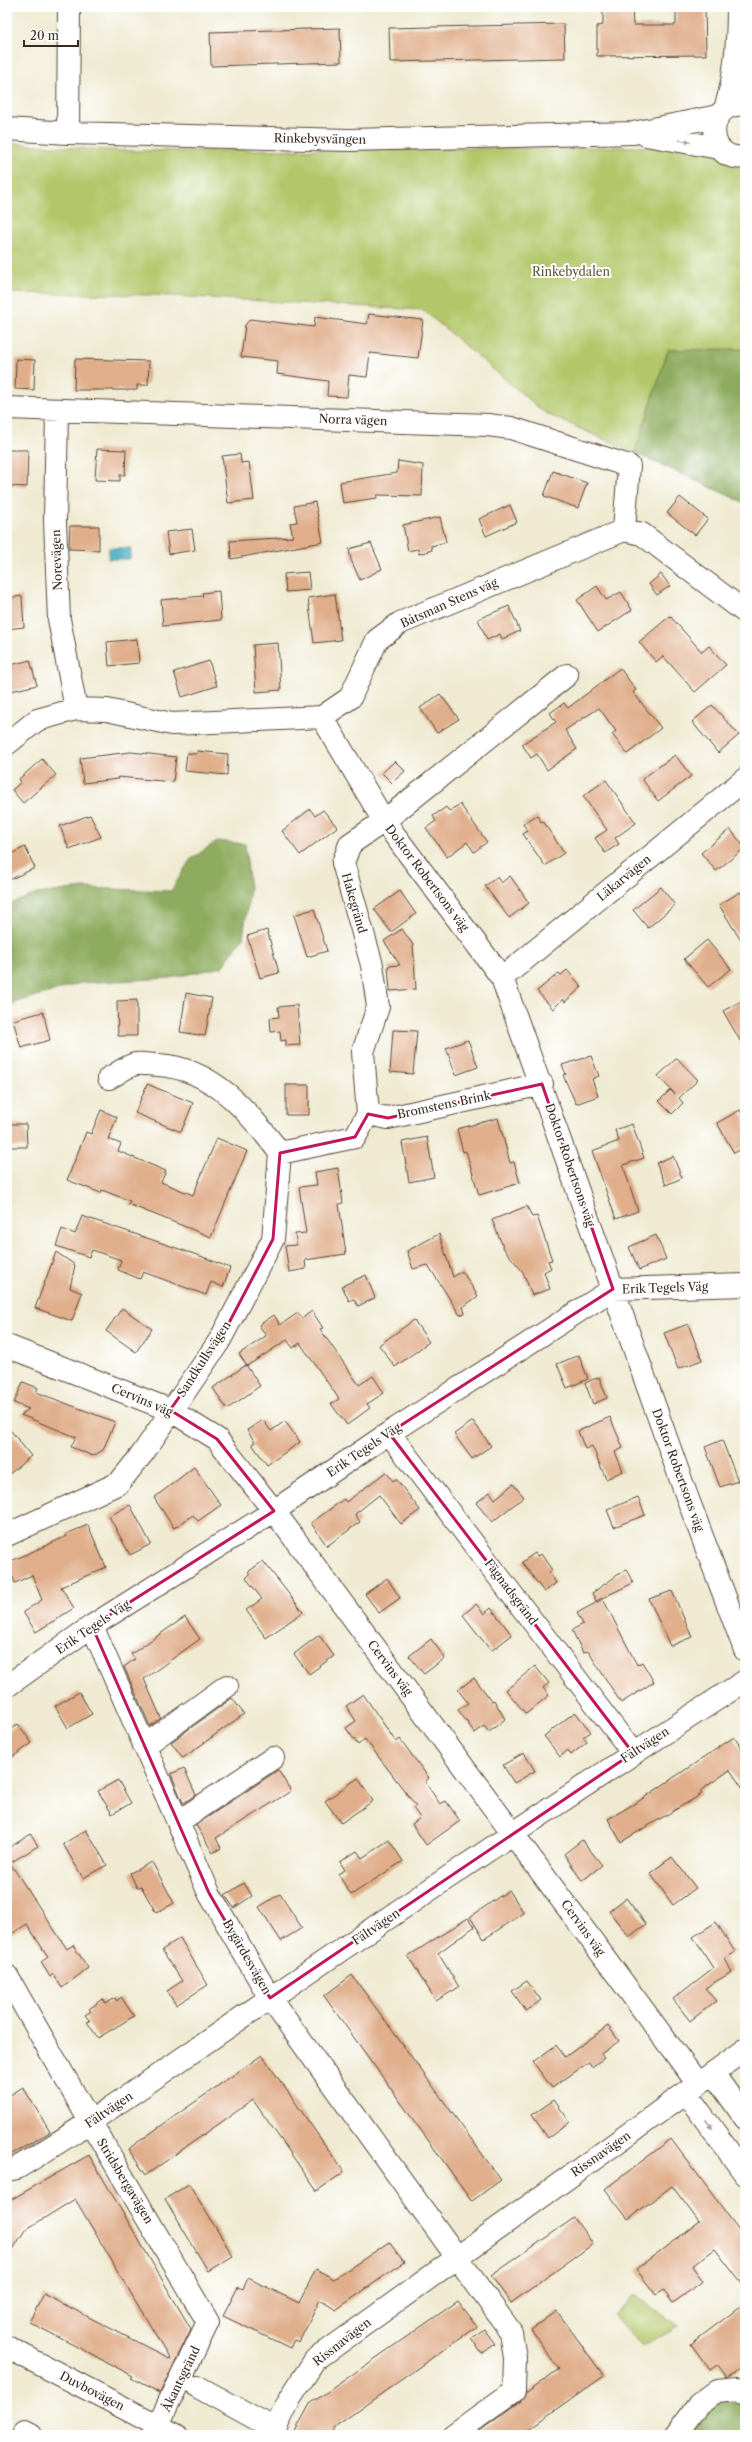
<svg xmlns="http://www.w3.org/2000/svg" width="752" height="2442" viewBox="0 0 752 2442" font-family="'Libre Caslon Text',serif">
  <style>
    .green { fill: #b3c76a; stroke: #777844 }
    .forest { fill: #8eac5e; stroke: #646b3e }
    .water { fill: #40abbf; stroke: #3e6a6e }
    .building { fill: #e0ae8b }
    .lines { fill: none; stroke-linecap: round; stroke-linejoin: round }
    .minor-casing { stroke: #564739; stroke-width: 24 }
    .minor { stroke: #fff; stroke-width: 22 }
    .oneway { fill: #a79f9a }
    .marked { fill: none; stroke: #c2185b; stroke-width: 3; stroke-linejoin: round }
    .labels { text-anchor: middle; stroke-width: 4; stroke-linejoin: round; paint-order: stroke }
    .street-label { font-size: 12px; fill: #3b2a1e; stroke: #fff }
    .park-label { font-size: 12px; fill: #5f5935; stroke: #fff }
  </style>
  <rect width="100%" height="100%" fill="#fff"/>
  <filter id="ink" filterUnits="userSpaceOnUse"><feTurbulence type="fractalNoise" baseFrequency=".025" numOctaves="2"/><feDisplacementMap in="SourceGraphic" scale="8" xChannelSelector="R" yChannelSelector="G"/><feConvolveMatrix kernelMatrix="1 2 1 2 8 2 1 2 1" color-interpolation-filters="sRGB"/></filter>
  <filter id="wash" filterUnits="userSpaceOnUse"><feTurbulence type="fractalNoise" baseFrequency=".012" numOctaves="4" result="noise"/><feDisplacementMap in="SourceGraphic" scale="16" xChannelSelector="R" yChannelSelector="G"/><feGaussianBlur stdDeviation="0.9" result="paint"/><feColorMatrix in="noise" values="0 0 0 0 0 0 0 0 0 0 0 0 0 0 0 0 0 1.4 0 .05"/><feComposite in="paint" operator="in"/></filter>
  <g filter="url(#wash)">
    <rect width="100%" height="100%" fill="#efead1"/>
    <path class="green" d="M7 143 124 151 745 146V349L668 350 635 453 545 413 423 310 154 295 7 293Z
      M636 2294 678 2327 642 2347 613 2315Z"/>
    <path class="forest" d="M745 349V503L635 453 668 350Z
      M217 841 245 844 250 888 243 938 222 967 170 978 81 983 17 1002 7 1009V905L37 894 83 888 171 891 190 860Z
      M723 2399 743 2403 745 2407V2435H688L705 2410Z"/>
    <path class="water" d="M109 548H131L130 559H108Z"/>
    <g id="blocks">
      <path class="building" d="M603 7H632L633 25H676V7H705L706 55 597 56V26L603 25Z
        M564 24 565 58 390 62 389 28Z
        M340 28 341 62 211 66 210 32Z
        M369 314 423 320 418 358 370 353 367 377 349 375 347 397 327 396 328 381 277 374 278 361 241 357 245 325 250 319 314 327 315 317 367 324Z
        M16 359 35 360 34 390 15 389Z
        M75 359 149 361 148 385H137V390H74Z
        M97 449 126 450 125 475H120V481L95 480Z
        M7 450H28L27 487 7 486Z
        M240 454 241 463 249 462 254 500 228 503 222 456Z
        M398 461 423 465 422 496 377 495V498L343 503 340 482 397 473Z
        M553 471 587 483 578 508 544 496Z
        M680 497 708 519 695 535 667 513Z
        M315 502 323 542 231 559 230 541 293 537 290 523 297 522 294 506Z
        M510 505 517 522 486 536 479 519Z
        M440 517 446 542 431 546 432 550 419 554 418 549 408 551 403 525Z
        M70 526H99V550L69 549Z
        M192 529 195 550 169 554 166 532Z
        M371 543 382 569 360 580 351 560 349 549Z
        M308 572 310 590 286 592 284 574Z
        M661 574 670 586 657 595 649 584Z
        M597 586 606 600 621 592 632 610 598 632 577 600Z
        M219 591 221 620 163 626 161 600 203 596 202 593Z
        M335 594 341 640 314 643 308 598Z
        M22 596 24 627 7 629V598Z
        M509 606 520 631 502 639 500 634 487 640 478 619Z
        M670 616 702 652 709 646 726 665 695 692 663 656 656 662 639 642Z
        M137 639 139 663 109 666 107 642Z
        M278 643 281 690 256 692 253 645Z
        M30 660 37 685 7 692V666Z
        M209 661 217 686 182 697 174 672Z
        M620 668 636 690 633 692 661 728 627 754 612 734 616 731 599 708 565 730 577 749 547 770 537 754 531 758 522 744 556 722 550 713 564 703 568 708Z
        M440 694 459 719 437 733 420 708Z
        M712 705 739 735 718 753 692 722Z
        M197 751 228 754 227 775 185 771 187 753 197 754Z
        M131 752 176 757 173 782 118 777 119 779 83 783 80 758Z
        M675 755 691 776 658 801 642 779Z
        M42 759 56 775 23 803 12 790 21 782 19 779Z
        M395 761 405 771 392 783 382 773Z
        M606 780 636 823 615 838 619 844 605 853 595 838 607 830 583 796Z
        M460 804 487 842 474 852 467 842 447 857 426 828 436 821 433 816 446 807 449 811Z
        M310 809 315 816 323 810 337 827 300 855 282 831Z
        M90 815 101 837 69 849 60 826Z
        M537 815 541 822 543 821 564 853 545 866 523 834 528 831 523 824Z
        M730 829 745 848 716 871 701 853Z
        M25 847 35 868 7 881V856Z
        M510 876 529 903 509 918 485 886 497 877 501 883Z
        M661 887 675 905 648 928 633 910Z
        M400 891 416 914 391 932 374 909Z
        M740 892 745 899V947L719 905Z
        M314 909 327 951 307 957 294 915Z
        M402 929 413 945 416 989 390 991 388 966 400 965 384 941Z
        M267 930 279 973 260 978 247 936Z
        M707 940 731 969 708 987 684 959Z
        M567 970 582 987 565 1002 563 999 553 1009 537 991 559 973 561 975Z
        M186 993 212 998 205 1036 180 1032Z
        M745 999V1049L723 1011Z
        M137 1000V1036H118L117 1001Z
        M297 1005 300 1045 286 1046V1040L281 1041 280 1031 271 1032 270 1018 279 1017 278 1007Z
        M43 1012 50 1040 21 1048 13 1020Z
        M393 1030 417 1031 413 1074 390 1072Z
        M468 1040 478 1067 456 1075 446 1048Z
        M591 1056 599 1076 592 1079 598 1096 576 1104 563 1075 566 1074 562 1065Z
        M677 1058 698 1080 679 1098 683 1103 672 1114 659 1101 670 1090 675 1094 658 1076Z
        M147 1084 193 1103 181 1132 135 1113Z
        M286 1085H309V1115H286Z
        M101 1110 117 1117 108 1139 121 1144 118 1151 166 1171 161 1182 193 1195 217 1138 247 1151 211 1237 128 1204 130 1201 102 1190 101 1193 67 1180 86 1132 91 1134Z
        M740 1110 745 1120V1147L734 1153 717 1123Z
        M498 1118 510 1163 514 1162 520 1183 479 1195 466 1151 463 1152 457 1129Z
        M7 1124H26L27 1147H7Z
        M632 1124 644 1158 623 1165 638 1211 616 1219 592 1151 619 1141 615 1130Z
        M427 1137 434 1177 409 1182 402 1142Z
        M673 1156 682 1178 666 1185 656 1163Z
        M338 1168 343 1203 339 1204 346 1254 305 1260 306 1269 289 1272 285 1246 297 1245 295 1234 306 1233 299 1187 317 1185 315 1172Z
        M527 1206 532 1217 537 1216 552 1260 548 1261 551 1268 544 1272 550 1289 532 1295 523 1272 504 1249 492 1220Z
        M82 1216 203 1257 230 1268 223 1287 211 1282 206 1295 143 1272 140 1279 118 1270 121 1260 92 1250 89 1257 56 1246 62 1229 75 1234Z
        M439 1234 453 1277 462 1271 478 1296 463 1307 465 1313 460 1315 428 1265 413 1269 407 1251Z
        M656 1235 666 1259 639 1270 629 1247Z
        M56 1252 75 1265 70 1288 82 1293 72 1321 35 1308Z
        M366 1275 375 1298 358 1306 354 1299 349 1301 342 1286Z
        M122 1308 152 1329 136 1352 106 1331Z
        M312 1311 323 1328 320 1329 359 1385 373 1376 384 1393 367 1404 370 1408 347 1425 331 1404 339 1399 300 1343 293 1348 287 1340 247 1366 239 1354 266 1336 259 1325 274 1315 280 1325 298 1313 302 1318Z
        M414 1320 429 1342 395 1367 379 1345Z
        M688 1324 702 1360 678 1369 664 1333Z
        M579 1355 588 1379 567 1388 557 1364Z
        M246 1365 260 1386 227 1409 213 1388Z
        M599 1377 607 1398 593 1404 585 1383Z
        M23 1382 38 1388 36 1392 115 1422 103 1450 93 1456 71 1447 76 1437 21 1415 29 1409 14 1403Z
        M610 1417 623 1448 615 1452 623 1471 606 1479 592 1446 585 1449 578 1431Z
        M263 1420 271 1431 285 1421 300 1442 267 1465 252 1444 255 1442 247 1430Z
        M473 1421 491 1446 472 1459 454 1434Z
        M7 1426 31 1456 7 1476Z
        M722 1440 738 1481 720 1487 705 1447Z
        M194 1467 221 1505 198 1521 193 1515 174 1528 154 1498Z
        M386 1472 393 1481 396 1479 420 1510 401 1524 379 1495 355 1514 360 1522 327 1546 311 1523 344 1499 346 1502Z
        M513 1484 524 1497 492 1522 476 1503 490 1492 495 1499Z
        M638 1497 645 1515 614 1527 607 1510Z
        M130 1505 151 1544 130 1555 109 1516Z
        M88 1525 106 1567 61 1587 74 1608 36 1632 23 1612 42 1600 32 1575 15 1583 7 1563 67 1536 66 1534Z
        M535 1553 537 1556 541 1554 552 1570 549 1572 556 1583 544 1592 522 1562Z
        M263 1561 303 1612 266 1638 246 1610 262 1599 246 1578 250 1574 248 1572Z
        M626 1569 633 1583 596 1601 592 1593Z
        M387 1578 400 1598 379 1613 365 1594Z
        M672 1591 692 1637 670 1646 649 1599Z
        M603 1599 637 1665 642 1662 654 1682 621 1703 588 1651 583 1653 572 1630 583 1624 577 1613Z
        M476 1604 484 1614 491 1608 512 1635 491 1651 463 1615Z
        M185 1617 200 1639 144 1679 161 1718 150 1726 124 1667 135 1659 131 1654Z
        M319 1635 334 1656 309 1674 294 1654Z
        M431 1639 445 1658 424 1674 409 1656Z
        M535 1666 549 1683 543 1688 549 1695 526 1714 506 1690Z
        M474 1678 492 1701 494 1700 505 1719 489 1732 484 1726 475 1733 458 1710 468 1703 458 1690Z
        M79 1692 92 1714 68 1728 55 1706Z
        M363 1694 396 1742 400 1739 429 1778 425 1782 440 1804 446 1801 460 1821 426 1845 412 1824 420 1818 413 1808 416 1806 365 1739 358 1745 346 1728 356 1721 346 1706Z
        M232 1698 244 1714 183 1758 171 1742Z
        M575 1712 591 1732 583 1737 587 1742 571 1755 568 1750 560 1757 544 1736Z
        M18 1724 32 1743 7 1761V1732Z
        M734 1737 745 1753V1792L730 1770 700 1791 702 1794 621 1842 608 1819 639 1801Z
        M524 1753 535 1771 514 1783 503 1765Z
        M184 1768 196 1795 183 1803 171 1774Z
        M278 1770 291 1791 216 1838 221 1848 213 1853 196 1825Z
        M358 1778 373 1801 341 1823 325 1801Z
        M118 1780 131 1803 112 1814 98 1791Z
        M86 1830 107 1865 83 1878 63 1844Z
        M31 1834 38 1846 10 1863 67 1949 73 1945 88 1968 62 1988 53 1974 50 1977 41 1962 48 1957 27 1924 7 1937V1849Z
        M389 1840 403 1861 351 1895 338 1874 345 1870 340 1862 357 1851 362 1858Z
        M582 1840 602 1865 582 1881 564 1854Z
        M672 1857 696 1888 673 1905 650 1873Z
        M152 1862 174 1903 156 1913 141 1886 137 1888 130 1873Z
        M244 1883 252 1896 234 1908 225 1895Z
        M509 1890 524 1913 484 1939 470 1917Z
        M280 1894 302 1928 281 1941 259 1907Z
        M626 1898 646 1924 629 1937 609 1911Z
        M468 1918 474 1927 438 1953 459 1987 436 2001 408 1956Z
        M716 1922 735 1952 725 1959 732 1972 705 1988 716 2001 690 2021 673 1999 713 1968 693 1937Z
        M180 1938 208 1985 176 2005 167 1991 182 1981 162 1950Z
        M352 1975 501 2180 472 2201 324 1996Z
        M527 1981 541 2000 526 2011 512 1991Z
        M121 1997 134 2016 98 2038 87 2022 90 2021 85 2015 91 2011 89 2009 103 1999 106 2004 115 1998 117 2001Z
        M608 2026 619 2041 601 2054 604 2058 592 2067 589 2062 552 2088 533 2062 556 2045 565 2057Z
        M262 2055 344 2172 317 2191 253 2100 146 2175 128 2149Z
        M23 2087 50 2132 7 2157V2097Z
        M554 2100 570 2122 548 2138 532 2115Z
        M671 2139 745 2238V2288L715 2249 692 2266 703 2281 673 2303 663 2290 656 2295 636 2269 699 2222 672 2186 628 2219 605 2189Z
        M89 2155 191 2329 160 2393 131 2378 133 2376 29 2322 44 2294 170 2359 75 2199 25 2230 7 2259V2202Z
        M189 2184 233 2256 208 2271 165 2199Z
        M574 2218 593 2244 511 2303 491 2276Z
        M389 2242 404 2262 336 2310 320 2300 299 2342 294 2340 290 2348 223 2316 238 2287 243 2289 248 2278 299 2303 316 2269 334 2279Z
        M458 2301 477 2326 336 2426 332 2435H293L310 2404Z
        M745 2303V2365L727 2378 717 2365 710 2370 691 2344Z
        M557 2311 604 2376 521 2435H474L521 2401 526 2393 559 2369 531 2330Z
        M484 2329 495 2344 482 2354 471 2338Z"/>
    </g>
  </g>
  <g filter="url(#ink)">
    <use href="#blocks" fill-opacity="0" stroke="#564739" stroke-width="1"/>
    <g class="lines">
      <g class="minor-casing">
        <path id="minor" d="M745 105C704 100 704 163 745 157
          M725 109C736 76 738 41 738 7
          M7 129 68 133 349 140 633 133 718 116
          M68 133 69 7
          M646 135 719 148
          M7 408 488 425 511 428 629 466 624 530
          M57 410 55 521 59 619 76 709
          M322 717 384 821 502 978 686 1494 745 1650
          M7 744 37 720 76 709 107 710 172 724 322 717 350 698 377 640 400 623 624 530 642 534 745 612
          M502 978 745 779
          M109 1078C117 1074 128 1065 136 1064 143 1063 151 1065 158 1065 213 1068 249 1112 280 1153L355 1137 368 1114 388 1118 542 1084
          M368 1114 363 1052 378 1007 372 965 343 863 350 844 384 821 567 675
          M7 1346 170 1410 217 1439 274 1511 698 2084
          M389 1433 633 1753
          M7 1535 119 1483 143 1453 220 1340 273 1239 280 1153
          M92 1626 209 1893 270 1998 511 2332 515 2358 514 2391 453 2435
          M7 1686 92 1626 274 1511 389 1433 613 1289 745 1285
          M144 1746 227 1686
          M178 1822 273 1758
          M7 1976 91 2123 208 2322 153 2435
          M713 2073 745 2118
          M686 2093 745 2174
          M7 2170 17 2168C105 2115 187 2054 272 1997 429 1890 586 1783 745 1681
          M7 2347 176 2435
          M198 2387 275 2429
          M25 2432 31 2435
          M272 2435 291 2397 315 2360 745 2050
          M676 2435 699 2404 717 2391 738 2389 745 2394"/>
      </g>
      <use href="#minor" class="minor"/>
    </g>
    <defs><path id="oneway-solid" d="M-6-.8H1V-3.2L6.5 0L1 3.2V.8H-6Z"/></defs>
    <g class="oneway">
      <use href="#oneway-solid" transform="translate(685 141) rotate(9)"/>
      <use href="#oneway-solid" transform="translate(709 2124) rotate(54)"/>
    </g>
  </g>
  <path class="marked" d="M542 1084 613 1289 389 1433 633 1753 270 1998 209 1893 92 1626 274 1511 217 1439 170 1410 220 1340 273 1239 280 1153 355 1137 368 1114 388 1118Z"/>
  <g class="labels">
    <g class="street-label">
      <text transform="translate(320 139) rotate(1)" y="4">Rinkebysvängen</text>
      <text transform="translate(353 420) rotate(2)" y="4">Norra vägen</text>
      <text transform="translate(57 560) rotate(-92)" y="4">Norevägen</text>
      <text transform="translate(449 603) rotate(-24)" y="4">Båtsman Stens väg</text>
      <text transform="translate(427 878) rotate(53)" y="4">Doktor Robertsons väg</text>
      <text transform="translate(624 878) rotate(-39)" y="4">Läkarvägen</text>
      <text transform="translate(354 903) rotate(74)" y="4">Hakegränd</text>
      <text transform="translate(444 1105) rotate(-12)" y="4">Bromstens Brink</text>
      <text transform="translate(570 1165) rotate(71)" y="4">Doktor Robertsons väg</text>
      <text transform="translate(665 1288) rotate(-2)" y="4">Erik Tegels Väg</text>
      <text transform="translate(204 1359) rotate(-57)" y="4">Sandkullsvägen</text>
      <text transform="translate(142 1400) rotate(23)" y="4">Cervins väg</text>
      <text transform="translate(364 1450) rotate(-34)" y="4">Erik Tegels Väg</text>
      <text transform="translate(678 1470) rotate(70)" y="4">Doktor Robertsons väg</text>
      <text transform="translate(511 1592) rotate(53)" y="4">Fägnadsgränd</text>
      <text transform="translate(93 1627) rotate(-34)" y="4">Erik Tegels Väg</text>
      <text transform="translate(390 1668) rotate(53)" y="4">Cervins väg</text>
      <text transform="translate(645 1745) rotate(-33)" y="4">Fältvägen</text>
      <text transform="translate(376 1927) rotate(-34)" y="4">Fältvägen</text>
      <text transform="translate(583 1928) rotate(54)" y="4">Cervins väg</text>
      <text transform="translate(247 1957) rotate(60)" y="4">Bygärdesvägen</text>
      <text transform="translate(109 2110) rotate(-34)" y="4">Fältvägen</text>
      <text transform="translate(601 2154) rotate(-35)" y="4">Rissnavägen</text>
      <text transform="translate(125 2181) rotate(59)" y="4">Stridsbergavägen</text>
      <text transform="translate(342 2342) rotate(-38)" y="4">Rissnavägen</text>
      <text transform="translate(181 2379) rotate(-64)" y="4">Åkantsgränd</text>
      <text transform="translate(92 2391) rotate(27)" y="4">Duvbovägen</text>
    </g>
    <g class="park-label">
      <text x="571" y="276">Rinkebydalen</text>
    </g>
  </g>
  <rect width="752" height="2442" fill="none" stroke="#fff" stroke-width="24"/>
  <path d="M24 40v6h54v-6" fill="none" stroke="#3b2a1e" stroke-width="2"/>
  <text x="30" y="40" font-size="12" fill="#3b2a1e" stroke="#ffffff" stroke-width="3" paint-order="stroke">20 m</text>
</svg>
